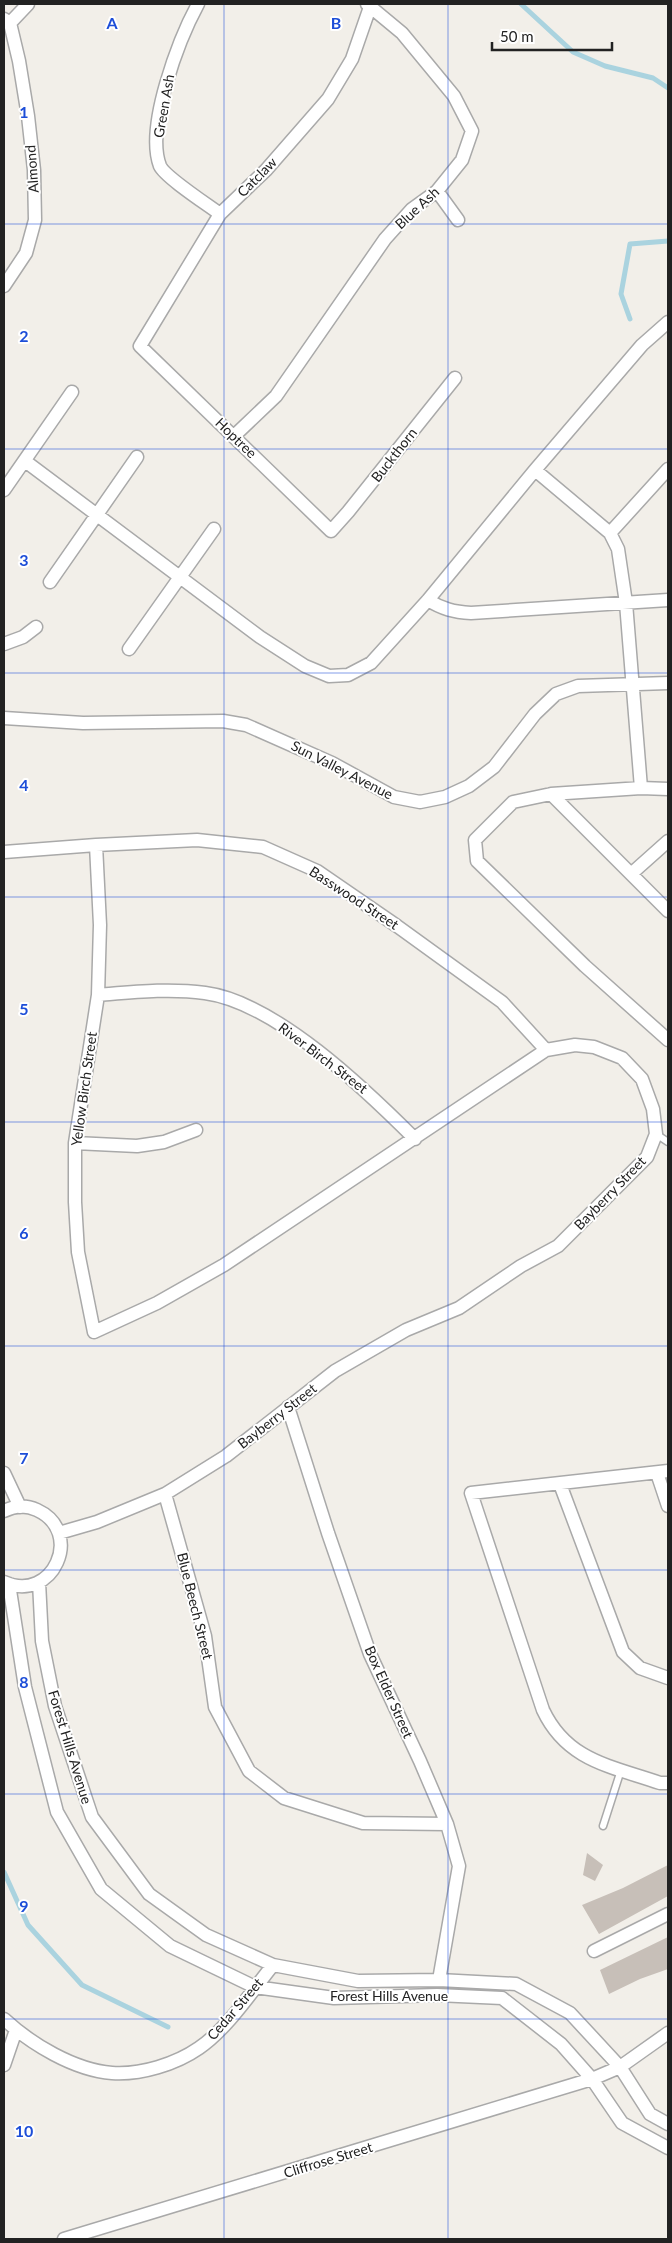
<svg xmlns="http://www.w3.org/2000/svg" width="672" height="2243" viewBox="0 0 672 2243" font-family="Lato,sans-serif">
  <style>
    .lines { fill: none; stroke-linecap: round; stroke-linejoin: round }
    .stream { stroke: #aad3df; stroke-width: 5 }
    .building { fill: #c7bfb8 }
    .service-casing { stroke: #a9a9a9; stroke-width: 9 }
    .minor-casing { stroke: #a9a9a9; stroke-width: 15 }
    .service { stroke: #fff; stroke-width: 6 }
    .minor { stroke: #fff; stroke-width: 12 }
    .grid { fill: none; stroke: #1d4ed8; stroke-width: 1; stroke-opacity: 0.55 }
    .labels { text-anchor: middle; stroke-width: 4; stroke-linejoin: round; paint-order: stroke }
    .street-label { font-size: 14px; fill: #222; stroke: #fff }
    .grid-label { font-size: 16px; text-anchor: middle; font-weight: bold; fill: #1d4ed8; stroke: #fff; stroke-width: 4; stroke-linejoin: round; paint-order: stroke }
  </style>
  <rect width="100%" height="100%" fill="#f2efe9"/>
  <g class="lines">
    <path class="stream" d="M521 4 573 52 605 66 653 78 668 88
      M630 319 621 294 630 244 668 241
      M4 1872 28 1925 82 1985 168 2027"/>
  </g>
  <path class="building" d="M587 1853 603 1865 595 1881 583 1875Z
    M668 1865V1896L599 1934 582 1905 623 1888Z
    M668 1937V1969L640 1979 609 1994 600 1970Z"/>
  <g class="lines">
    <g class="service-casing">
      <path id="service" d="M656 1134 668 1142
        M603 1826 621 1770"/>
    </g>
    <g class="minor-casing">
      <path id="minor" d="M198 4C179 39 145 127 160 166 165 177 208 205 220 214
        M370 7 352 59 328 99 266 170 220 214 140 346 331 531 348 512 455 378
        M4 19 10 23 19 61 28 116 34 170 35 220 26 253 4 286
        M10 23 28 4
        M437 191 458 220
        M234 436 276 396 385 239 412 209 437 191 462 160 472 131 454 96 402 33 367 4
        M25 461 260 637 305 666 329 676 348 675 371 663 428 600 535 470 642 345 668 322
        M535 470 610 533 618 549 626 603 641 788
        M4 490 72 392
        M610 533 668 469
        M50 582 137 457
        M428 600C442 609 454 612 471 613L668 600
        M4 644 23 637 36 627
        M129 649 214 529
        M4 718 83 723 223 721 246 725 332 763 394 797 420 802 445 797 469 786 494 767 535 714 556 694 578 686 668 683
        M668 789 641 788 551 794 513 802 475 840 477 861 585 966 668 1040
        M551 794 668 911
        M4 852 96 845 197 840 263 847 317 871 397 926 502 1002 546 1050
        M631 874 668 841
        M98 995C134 992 169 988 205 993 275 1002 366 1090 415 1139
        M75 1143 137 1146 164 1142 196 1130
        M288 1407 328 1533 370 1654 420 1761 447 1824 459 1866 439 1980
        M668 1471 471 1493 543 1710C567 1761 611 1766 660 1783H668
        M4 1473 20 1507
        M657 1473 668 1506
        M560 1484 623 1652 640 1668 668 1678
        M165 1494 205 1636 215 1707 249 1771 284 1798 363 1823 447 1824
        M4 1511C14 1506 26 1505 37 1510 85 1532 53 1604 4 1582
        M59 1533 97 1522 165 1494 226 1456 335 1371 406 1330 459 1308 521 1266 558 1246 647 1157 656 1134 653 1109 642 1079 622 1058 594 1047 575 1045 546 1050 224 1265 157 1303 94 1332 78 1252 75 1202V1143L98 995 100 925 96 845
        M39 1582 42 1641 55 1706 92 1817 149 1894 206 1935 273 1965 358 1981 439 1980 516 1984 570 2013 620 2067 650 2114 668 2124
        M9 1584 25 1687 57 1812 101 1889 170 1946 255 1987 334 1998 437 1995 502 1998 561 2044 592 2079 622 2123 668 2148
        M594 1951 668 1914
        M4 2019C31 2044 74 2070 112 2073 141 2075 176 2064 199 2048 227 2029 252 1991 273 1965
        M4 2065 16 2030
        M64 2239 592 2079 620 2067 668 2033"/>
    </g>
    <use href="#service" class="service"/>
    <use href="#minor" class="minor"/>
  </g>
  <path class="grid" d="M224 4V2239M448 4V2239M4 224H668M4 449H668M4 673H668M4 897H668M4 1122H668M4 1346H668M4 1570H668M4 1794H668M4 2019H668"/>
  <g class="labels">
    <g class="street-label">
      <text transform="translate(164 106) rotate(-80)" y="5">Green Ash</text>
      <text transform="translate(32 169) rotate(-94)" y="5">Almond</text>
      <text transform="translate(257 177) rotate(-45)" y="5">Catclaw</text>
      <text transform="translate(417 208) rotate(-43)" y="5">Blue Ash</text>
      <text transform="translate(236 438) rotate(44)" y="5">Hoptree</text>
      <text transform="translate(394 455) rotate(-52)" y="5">Buckthorn</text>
      <text transform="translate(342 770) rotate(27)" y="5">Sun Valley Avenue</text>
      <text transform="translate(354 898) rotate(33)" y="5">Basswood Street</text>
      <text transform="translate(323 1058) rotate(37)" y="5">River Birch Street</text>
      <text transform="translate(84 1089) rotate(-82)" y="5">Yellow Birch Street</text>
      <text transform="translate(610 1193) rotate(-46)" y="5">Bayberry Street</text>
      <text transform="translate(277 1416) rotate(-38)" y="5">Bayberry Street</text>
      <text transform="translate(195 1606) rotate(76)" y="5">Blue Beech Street</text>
      <text transform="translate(389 1692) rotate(66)" y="5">Box Elder Street</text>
      <text transform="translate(70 1747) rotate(73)" y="5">Forest Hills Avenue</text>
      <text x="389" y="2001">Forest Hills Avenue</text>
      <text transform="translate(235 2009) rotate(-49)" y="5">Cedar Street</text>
      <text transform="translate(328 2160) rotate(-17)" y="5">Cliffrose Street</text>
    </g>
  </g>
  <g class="grid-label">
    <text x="112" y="29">A</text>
    <text x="336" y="29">B</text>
    <text x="24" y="118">1</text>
    <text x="24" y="342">2</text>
    <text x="24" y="566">3</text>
    <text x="24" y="791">4</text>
    <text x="24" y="1015">5</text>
    <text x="24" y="1239">6</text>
    <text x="24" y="1464">7</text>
    <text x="24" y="1688">8</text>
    <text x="24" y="1912">9</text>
    <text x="24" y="2137">10</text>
  </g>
  <rect width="672" height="2243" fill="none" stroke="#222222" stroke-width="10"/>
  <path d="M492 42v8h120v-8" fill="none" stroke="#222222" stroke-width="2.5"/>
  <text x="500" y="42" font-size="15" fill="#222222" stroke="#ffffff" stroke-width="4" paint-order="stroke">50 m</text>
</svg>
